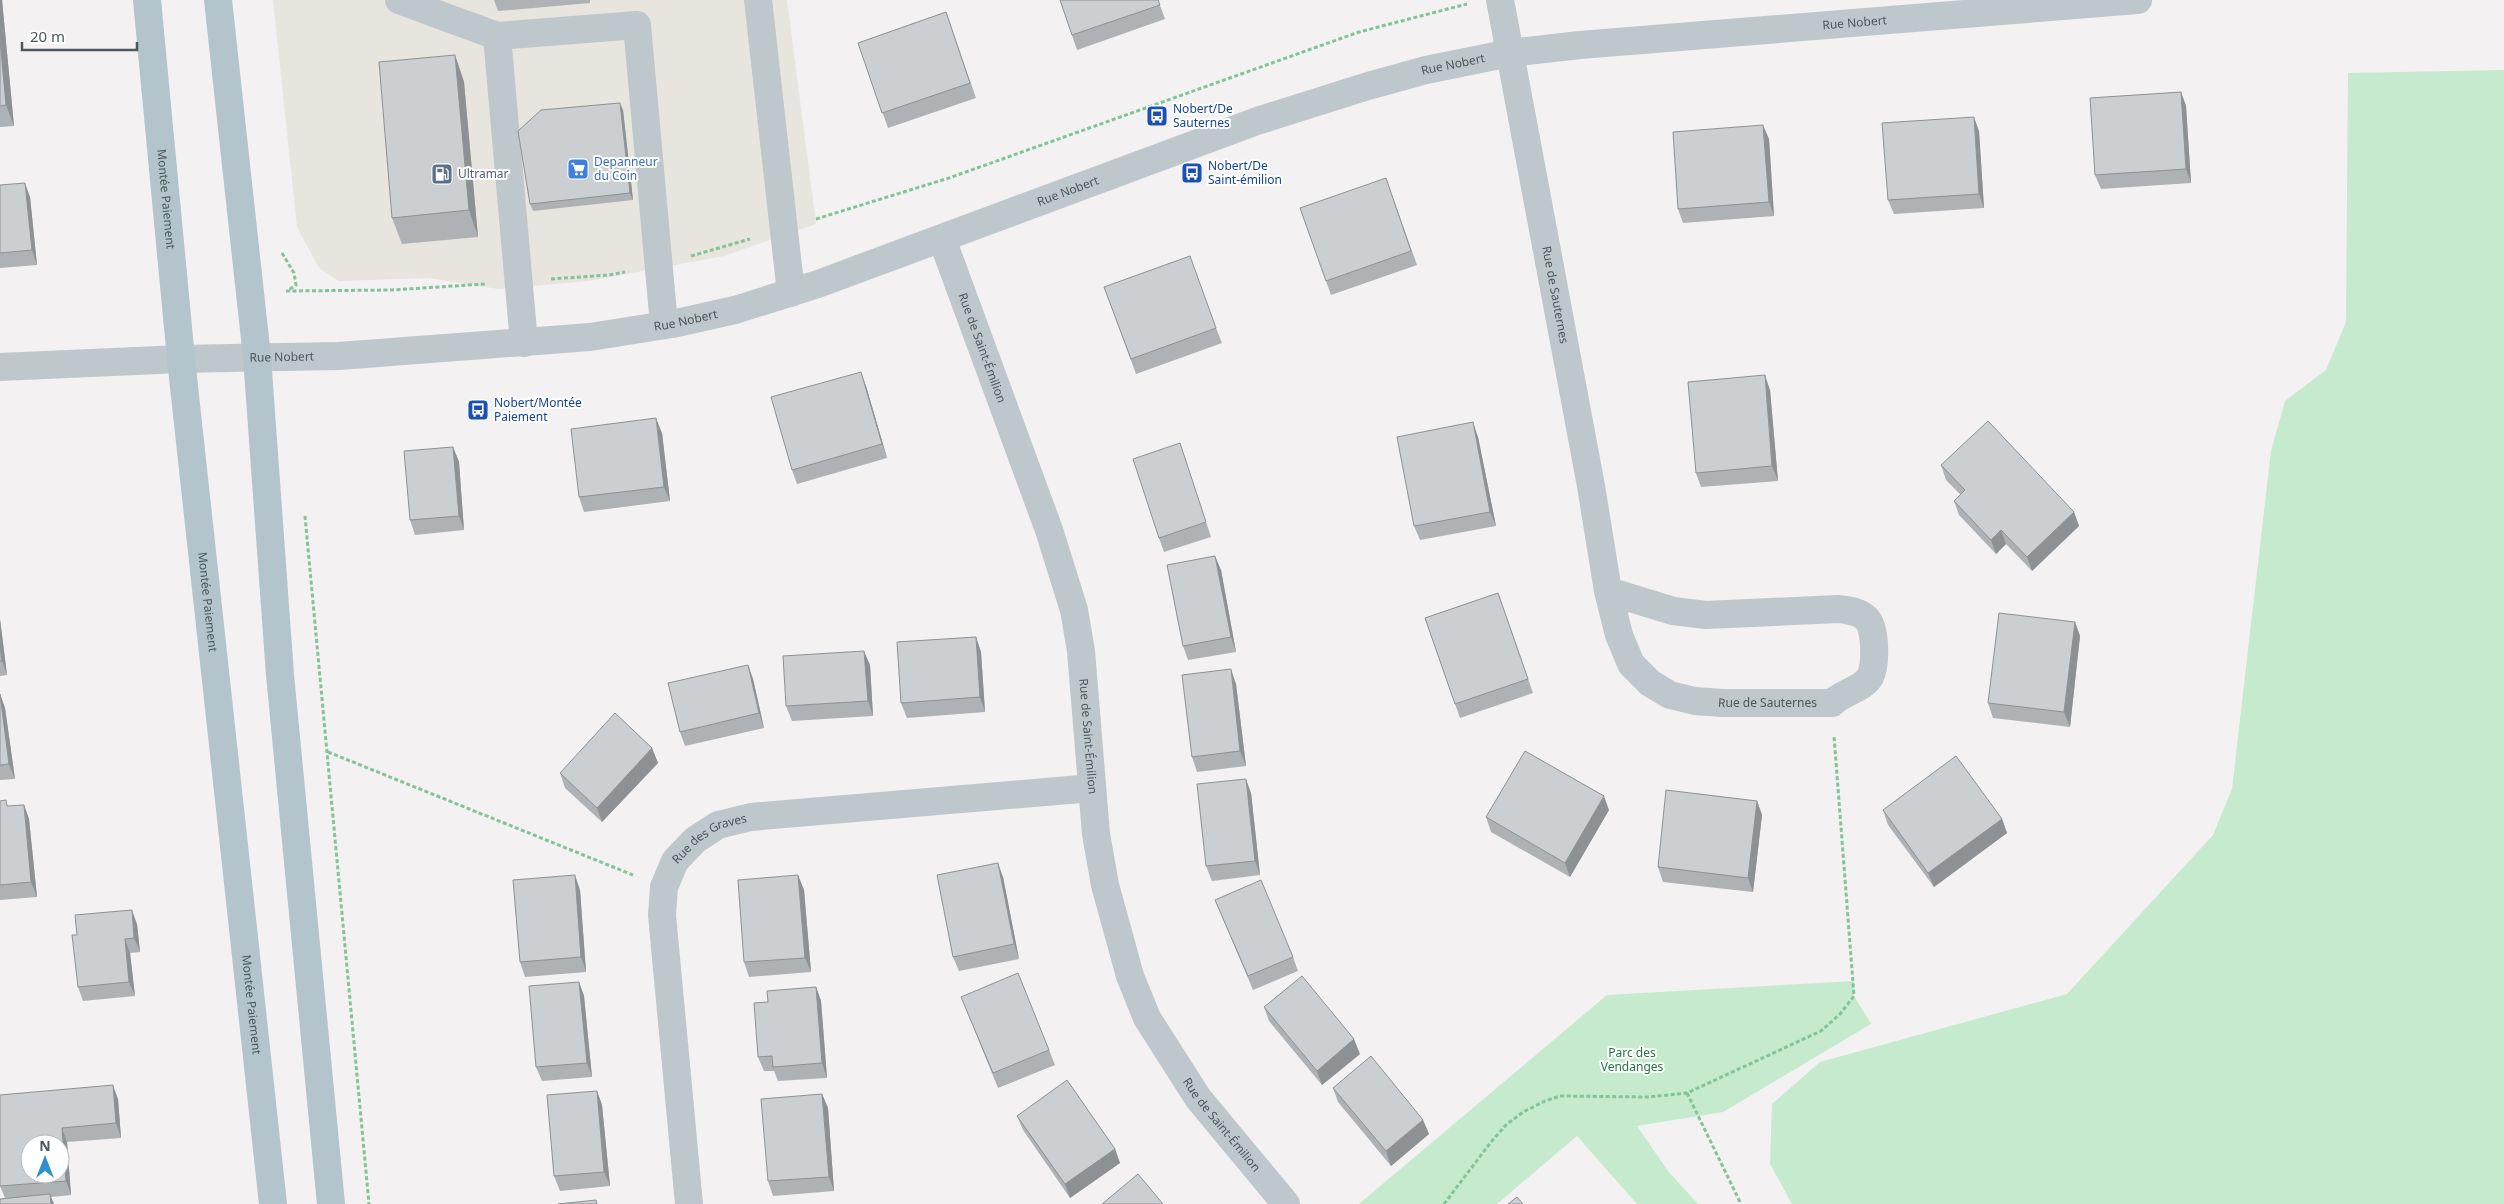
<svg xmlns="http://www.w3.org/2000/svg" width="2504" height="1204" viewBox="0 0 2504 1204" font-family="'Noto Sans',sans-serif">
  <style>
    .commercial { fill: #e8e4de }
    .green { fill: #c5eacd }
    .lines { fill: none; stroke-linecap: round; stroke-linejoin: round }
    .path { stroke: #81c498; stroke-width: 3; stroke-dasharray: 4 2.5; stroke-linecap: butt }
    .minor { stroke: #bec7cb; stroke-width: 28 }
    .major { stroke: #b4c4cc; stroke-width: 28 }
    .wall { fill: #afb2b5 }
    .shaded-wall { fill: #8e9193 }
    .building { fill: #cbcfd2; stroke: #8e9193; fill-rule: evenodd }
    .labels { text-anchor: middle; stroke-width: 4; stroke-linejoin: round; paint-order: stroke }
    .street-label { font-size: 12px; fill: #4b575c; stroke: #fff }
    .transit-label { font-size: 12px; fill: #164399; stroke: #fff; text-anchor: start }
    .shop-label { font-size: 12px; fill: #366cbe; stroke: #fff; text-anchor: start }
    .service-label { font-size: 12px; fill: #4e5e75; stroke: #fff; text-anchor: start }
    .park-label { font-size: 12px; fill: #23753e; stroke: #fff }
  </style>
  <rect width="100%" height="100%" fill="#f3f1f1"/>
  <path class="commercial" d="M273 0H787L816 224 724 256 588 281 499 289 428 278 339 281 319 268 297 227Z"/>
  <path class="green" d="M2504 70V1204H1792L1770 1164 1772 1104 1820 1062 2067 994 2213 835 2232 789 2271 451 2285 401 2326 370 2346 322 2348 73Z
    M1854 981V996L1871 1024 1723 1112 1637 1126 1668 1171 1698 1204H1637L1577 1136 1497 1204H1359L1607 995Z"/>
  <g class="lines">
    <path class="path" d="M816 219 949 178 1359 32 1467 4
      M282 253 294 273 296 285 287 291
      M691 256 750 239
      M551 279 609 275 625 272
      M286 291 392 290 485 284
      M305 516 369 1204
      M328 752 633 875
      M1687 1093 1741 1204
      M1444 1204 1491 1142 1506 1125 1523 1112 1545 1101 1560 1096 1649 1097 1687 1093 1821 1031 1840 1014 1854 996 1834 736"/>
    <g class="minor">
      <path d="M399 0 497 36 524 343"/>
      <path d="M758 0 791 293"/>
      <path id="s1" d="M1500 0 1591 486 1608 591 1619 635 1631 664 1650 683 1670 695 1695 701 1722 703H1832C1842 692 1862 690 1870 677 1876 665 1876 629 1867 619 1859 611 1847 610 1838 609L1706 615 1673 611 1608 591"/>
      <path d="M497 36 637 25 664 325"/>
      <path id="s2" d="M942 239 1049 530 1074 610 1081 651 1096 834 1105 885 1130 976 1147 1018 1198 1098 1286 1204"/>
      <path id="s3" d="M0 367 181 359 339 356 590 337 672 324 735 310 818 284 1257 121 1368 86 1426 70 1510 53 1580 45 2138 0"/>
      <path id="s4" d="M689 1204 662 915 664 887 675 861 695 840 718 825 751 817 1092 788"/>
    </g>
    <g class="major">
      <path id="s5" d="M147 0 181 359 273 1204"/>
      <path d="M218 0 257 357 280 675 331 1204"/>
    </g>
  </g>
  <path class="wall" d="M0 0H2L14 126 0 127Z
    M494 0H590V3L498 11Z
    M1060 0H1158L1165 19 1077 50Z
    M946 12 976 98 888 128 858 43Z
    M455 55 464 82 478 237 402 244 392 218Z
    M2181 92 2186 106 2191 183 2101 189 2095 175Z
    M623 110 633 200 533 211 530 204Z
    M1979 131 1984 208 1894 214 1888 200Z
    M1769 139 1774 216 1683 223 1678 209Z
    M1386 178 1417 265 1331 295 1326 281Z
    M0 185 30 197 37 265 0 268Z
    M1104 287 1216 328 1222 343 1136 374Z
    M866 386 887 458 797 484 792 470Z
    M1770 390 1778 481 1701 487 1696 473Z
    M662 433 670 501 584 512 579 497Z
    M1478 437 1496 526 1420 540 1414 526Z
    M453 447 459 462 464 530 415 535 410 520Z
    M1185 458 1211 537 1164 552 1159 538Z
    M1941 465 2074 512 2079 526 2032 571 2006 544 1996 554 1959 515 1954 501 1961 495 1946 480Z
    M1221 570 1236 652 1188 660 1183 646Z
    M1498 593 1533 693 1460 718 1425 618Z
    M0 619 7 675 0 676Z
    M2075 622 2080 636 2070 727 1993 718 1988 703Z
    M976 637 981 652 985 712 907 718 901 703Z
    M748 665 753 679 764 728 685 746 680 732Z
    M870 665 873 716 792 721 786 706Z
    M1236 684 1246 766 1197 772 1192 757Z
    M0 694 5 708 15 779 0 780Z
    M652 748 658 763 602 822 565 788 560 773Z
    M1251 793 1260 875 1212 881 1206 866Z
    M0 801 8 806 24 805 29 819 37 897 0 900Z
    M1757 801 1762 815 1753 892 1663 882 1658 867Z
    M1609 810 1570 877 1491 832 1486 817Z
    M1883 810 2002 819 2007 833 1934 887 1888 825Z
    M798 875 804 890 811 972 749 977 744 962Z
    M1003 877 1019 959 959 971 953 957Z
    M580 890 586 972 525 977 520 962Z
    M1215 900 1293 957 1298 971 1253 990Z
    M137 924 140 952 130 953 135 996 83 1001 78 987 77 935Z
    M579 982 584 996 592 1077 542 1081 536 1067Z
    M816 987 821 1001 827 1078 778 1081 774 1071H764L758 1057 768 1002Z
    M961 997 1049 1050 1055 1065 998 1088Z
    M1264 1007 1360 1054 1322 1085 1269 1021Z
    M1333 1088 1423 1120 1429 1134 1391 1166 1338 1102Z
    M597 1091 602 1105 610 1186 560 1191 554 1176Z
    M822 1094 828 1108 834 1191 773 1196 768 1181Z
    M0 1095 118 1099 121 1138 67 1142 71 1195 51 1197 5 1198 0 1186Z
    M1017 1116 1115 1149 1120 1163 1070 1198 1023 1130Z"/>
  <path class="shaded-wall" d="M0 0H2L14 126 6 105 0 39Z
    M455 55 464 82 478 237 469 210Z
    M2181 92 2186 106 2191 183 2186 169Z
    M620 103 623 110 633 200 630 193Z
    M1974 117 1979 131 1984 208 1979 194Z
    M1763 125 1769 139 1774 216 1769 202Z
    M25 183 30 197 37 265 32 250Z
    M861 372 866 386 887 458 882 444Z
    M1765 375 1770 390 1778 481 1772 466Z
    M656 418 662 433 670 501 664 487Z
    M1473 422 1478 437 1496 526 1490 512Z
    M453 447 459 462 464 530 459 516Z
    M2074 512 2079 526 2032 571 2027 557Z
    M2001 530 2006 544 1996 554 1991 540Z
    M1215 556 1221 570 1236 652 1231 637Z
    M0 619 7 675 2 661 0 645Z
    M2075 622 2080 636 2070 727 2064 712Z
    M976 637 981 652 985 712 980 697Z
    M864 651 870 665 873 716 868 701Z
    M748 665 753 679 764 728 759 713Z
    M1231 669 1236 684 1246 766 1240 751Z
    M0 694 5 708 15 779 9 764Z
    M652 748 658 763 602 822 597 808Z
    M1246 779 1251 793 1260 875 1255 861Z
    M1604 796 1609 810 1570 877 1565 863Z
    M1757 801 1762 815 1753 892 1748 878Z
    M24 805 29 819 37 897 31 882Z
    M2002 819 2007 833 1934 887 1928 873Z
    M998 863 1003 877 1019 959 1014 944Z
    M575 875 580 890 586 972 581 957Z
    M798 875 804 890 811 972 805 958Z
    M132 910 137 924 140 952 134 938Z
    M125 939 130 953 135 996 129 982Z
    M579 982 584 996 592 1077 587 1063Z
    M816 987 821 1001 827 1078 822 1063Z
    M1354 1039 1360 1054 1322 1085 1317 1071Z
    M113 1085 118 1099 121 1138 116 1123Z
    M597 1091 602 1105 610 1186 604 1172Z
    M822 1094 828 1108 834 1191 829 1177Z
    M1423 1120 1429 1134 1391 1166 1386 1151Z
    M62 1128 67 1142 71 1195 66 1181Z
    M1115 1149 1120 1163 1070 1198 1065 1184Z
    M50 1194 54 1204H51Z"/>
  <path class="building" d="M1060 0H1158L1160 5 1072 35Z
    M946 12 970 83 882 113 858 43Z
    M0 39 6 105 0 106Z
    M455 55 469 210 392 218 379 62Z
    M2181 92 2186 169 2095 175 2090 98Z
    M620 103 630 193 530 204 518 131 541 110Z
    M1974 117 1979 194 1888 200 1882 123Z
    M1763 125 1769 202 1678 209 1673 132Z
    M1386 178 1411 251 1326 281 1300 208Z
    M25 183 32 250 0 253V185Z
    M1190 256 1216 328 1131 359 1104 287Z
    M861 372 882 444 792 470 771 397Z
    M1765 375 1772 466 1696 473 1688 382Z
    M656 418 664 487 579 497 571 429Z
    M1988 421 2074 512 2027 557 2001 530 1991 540 1954 501 1965 490 1941 465Z
    M1473 422 1490 512 1414 526 1397 437Z
    M1180 443 1206 522 1159 538 1133 459Z
    M453 447 459 516 410 520 404 451Z
    M1215 556 1231 637 1183 646 1167 565Z
    M1498 593 1528 679 1455 704 1425 618Z
    M1999 613 2075 622 2064 712 1988 703Z
    M976 637 980 697 901 703 897 642Z
    M0 645 2 661H0Z
    M864 651 868 701 786 706 783 656Z
    M748 665 759 713 680 732 668 683Z
    M1231 669 1240 751 1192 757 1182 675Z
    M0 694 9 764 0 765Z
    M615 713 652 748 597 808 560 773Z
    M1525 751 1604 796 1565 863 1486 817Z
    M1956 756 2002 819 1928 873 1883 810Z
    M1246 779 1255 861 1206 866 1197 784Z
    M1666 790 1757 801 1748 878 1658 867Z
    M6 800 7 806 24 805 31 882 0 885V801Z
    M998 863 1014 944 953 957 937 875Z
    M575 875 581 957 520 962 513 880Z
    M798 875 805 958 744 962 738 880Z
    M1261 880 1293 957 1248 976 1215 900Z
    M132 910 134 938 125 939 129 982 78 987 72 935H77L75 915Z
    M1018 973 1049 1050 993 1073 961 997Z
    M1302 976 1354 1039 1317 1071 1264 1007Z
    M579 982 587 1063 536 1067 529 986Z
    M816 987 822 1063 773 1067 772 1056 758 1057 754 1003 768 1002 767 991Z
    M1371 1056 1423 1120 1386 1151 1333 1088Z
    M1067 1080 1115 1149 1065 1184 1017 1116Z
    M113 1085 116 1123 62 1128 66 1181 0 1186V1095ZM30 1144H60V1174H30Z
    M597 1091 604 1172 554 1176 547 1095Z
    M822 1094 829 1177 768 1181 761 1099Z
    M1138 1174 1163 1204H1102Z
    M50 1194 51 1204H0V1199Z
    M1517 1197 1523 1204H1508Z
    M596 1200 597 1204H558Z"/>
  <defs>
    <g id="bus-square" transform="scale(1.125)"><rect x="-9" y="-9" width="18" height="18" rx="4" fill="#1a4fb4" stroke="#fff"/><path d="M-5-6H5V4H4V6H2V4H-2V6H-4V4H-5ZM-3.5-4V0h7V-4ZM-3.5 1.2v1.5H-2V1.2ZM2 1.2v1.5H3.5V1.2Z" fill="#fff"/></g>
    <g id="supermarket-square" transform="scale(1.125)"><rect x="-9" y="-9" width="18" height="18" rx="4" fill="#3f7fe0" stroke="#fff"/><path d="M-6-5.5h2.5l.6 2H6L4.5 2H-2.5L-4.4-4H-6ZM-1.5 3.2a1.3 1.3 0 1 0 .1 0ZM3 3.2a1.3 1.3 0 1 0 .1 0Z" fill="#fff"/></g>
    <g id="fuel-square" transform="scale(1.125)"><rect x="-9" y="-9" width="18" height="18" rx="4" fill="#5c6f8a" stroke="#fff"/><path d="M-5.5-6h7V0h2V4h1.3V-2.5L3-4.5l.8-.8L6-3V5H2.5V1h-1V6h-7ZM-4.2-4.7v3.2H.2V-4.7Z" fill="#fff"/></g>
  </defs>
  <g fill-rule="evenodd">
    <use href="#bus-square" x="1157" y="116"/>
    <use href="#supermarket-square" x="578" y="169"/>
    <use href="#bus-square" x="1192" y="173"/>
    <use href="#fuel-square" x="442" y="174"/>
    <use href="#bus-square" x="478" y="410"/>
  </g>
  <g class="labels">
    <g class="street-label">
      <text dy="4" stroke="none"><textPath href="#s3" startOffset="1902">Rue Nobert</textPath></text>
      <text dy="4" stroke="none"><textPath href="#s3" startOffset="1498">Rue Nobert</textPath></text>
      <text dy="4" stroke="none"><textPath href="#s3" startOffset="1092">Rue Nobert</textPath></text>
      <text dy="4" stroke="none"><textPath href="#s5" startOffset="200">Montée Paiement</textPath></text>
      <text dy="4" stroke="none"><textPath href="#s1" startOffset="300">Rue de Sauternes</textPath></text>
      <text dy="4" stroke="none"><textPath href="#s3" startOffset="688">Rue Nobert</textPath></text>
      <text dy="4" stroke="none"><textPath href="#s2" startOffset="116">Rue de Saint-Émilion</textPath></text>
      <text dy="4" stroke="none"><textPath href="#s3" startOffset="282">Rue Nobert</textPath></text>
      <text dy="4" stroke="none"><textPath href="#s5" startOffset="605">Montée Paiement</textPath></text>
      <text dy="4" stroke="none"><textPath href="#s1" startOffset="826">Rue de Sauternes</textPath></text>
      <text dy="4" stroke="none"><textPath href="#s2" startOffset="521">Rue de Saint-Émilion</textPath></text>
      <text dy="4" stroke="none"><textPath href="#s4" startOffset="389">Rue des Graves</textPath></text>
      <text dy="4" stroke="none"><textPath href="#s5" startOffset="1010">Montée Paiement</textPath></text>
      <text dy="4" stroke="none"><textPath href="#s2" startOffset="941">Rue de Saint-Émilion</textPath></text>
    </g>
    <g class="transit-label">
      <text x="1173" y="113">Nobert/De<tspan x="1173" dy="14">Sauternes</tspan></text>
      <text x="1208" y="170">Nobert/De<tspan x="1208" dy="14">Saint-émilion</tspan></text>
      <text x="494" y="407">Nobert/Montée<tspan x="494" dy="14">Paiement</tspan></text>
    </g>
    <g class="shop-label">
      <text x="594" y="166">Depanneur<tspan x="594" dy="14">du Coin</tspan></text>
    </g>
    <g class="service-label">
      <text x="458" y="178">Ultramar</text>
    </g>
    <g class="park-label">
      <text x="1632" y="1057">Parc des<tspan x="1632" dy="14">Vendanges</tspan></text>
    </g>
  </g>
  <g transform="translate(45 1159)"><circle r="24" fill="#ffffff" stroke="#b7bcbe"/>
  <path d="M0-4L9 19L0 12L-9 19Z" fill="#3090ce"/>
  <text y="-8" font-size="14" font-weight="bold" text-anchor="middle" fill="#4b575c">N</text>
  </g>
  <path d="M22 42v8h115v-8" fill="none" stroke="#4b575c" stroke-width="2.5"/>
  <text x="30" y="42" font-size="15" fill="#4b575c" stroke="#ffffff" stroke-width="4" paint-order="stroke">20 m</text>
</svg>
